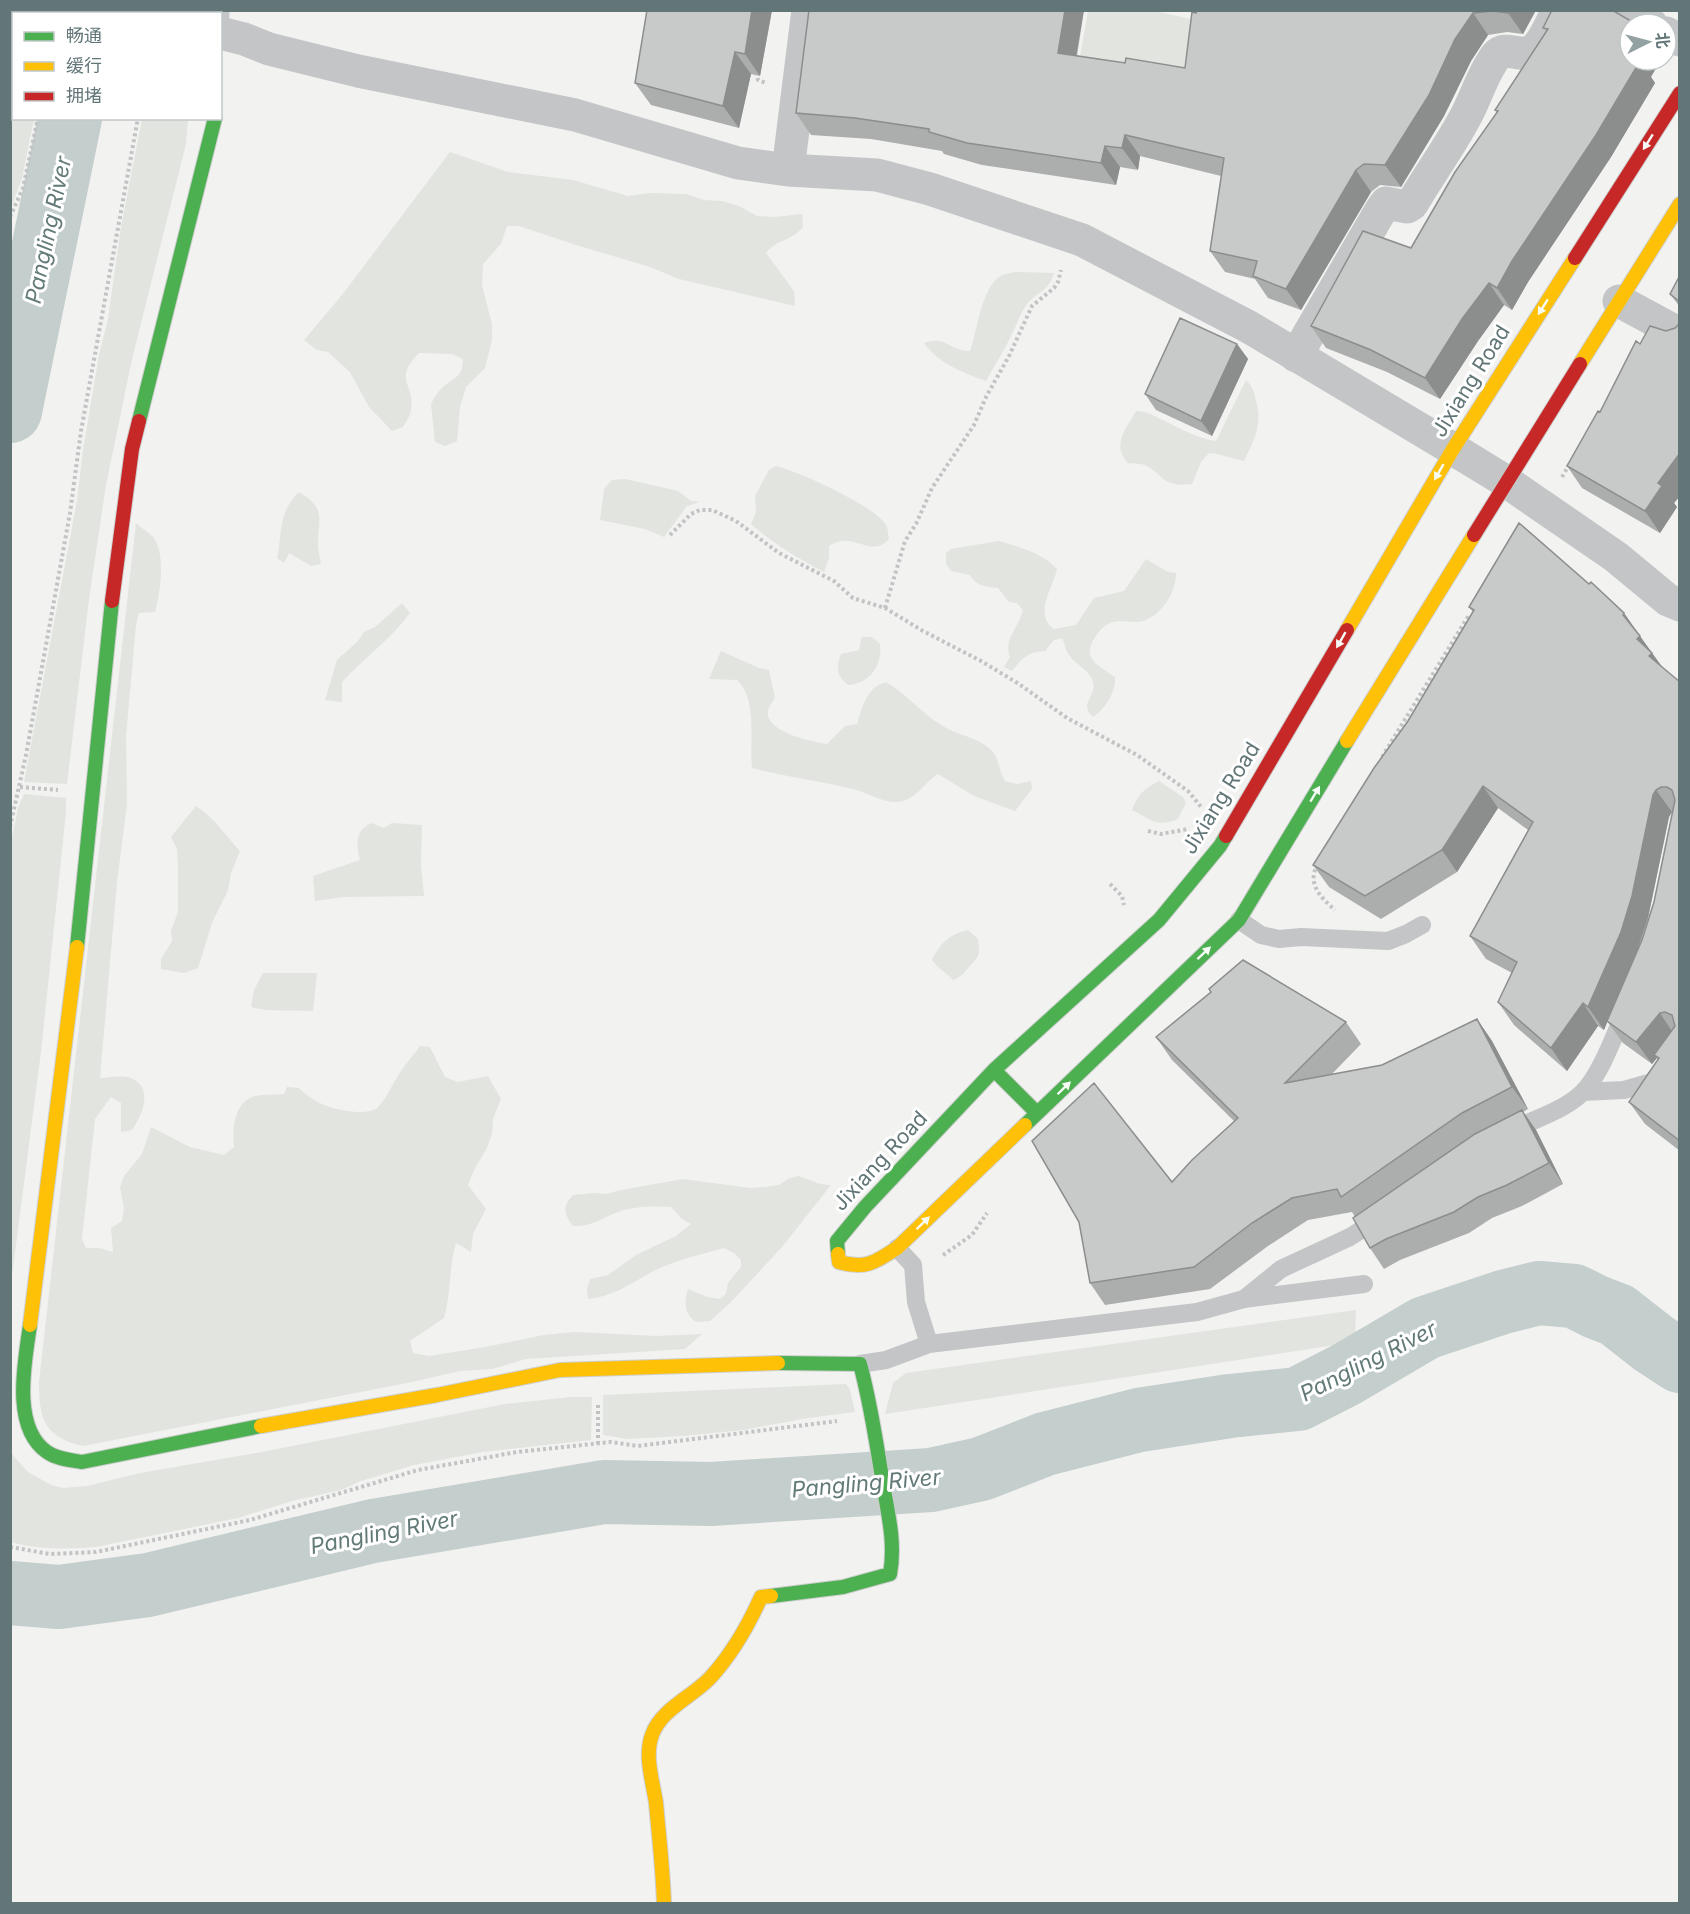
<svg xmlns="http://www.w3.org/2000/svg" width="1690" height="1914" viewBox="0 0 1690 1914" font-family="Inter,'Noto Sans SC',sans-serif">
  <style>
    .green { fill: #e2e4df }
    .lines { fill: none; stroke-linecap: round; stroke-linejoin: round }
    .river { stroke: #c4cecd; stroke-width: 64 }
    .fast-casing { stroke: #cdcece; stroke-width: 16 }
    .slow-casing { stroke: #cdcece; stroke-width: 16 }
    .jam-casing { stroke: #cdcece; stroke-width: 16 }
    .path { stroke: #c2c3c4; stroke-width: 4; stroke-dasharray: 3 3; stroke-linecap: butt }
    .lane { stroke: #c3c5c6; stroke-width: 18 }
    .street { stroke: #c3c5c6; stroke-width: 33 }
    .fast { stroke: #4caf50; stroke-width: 14 }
    .slow { stroke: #ffc107; stroke-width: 14 }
    .jam { stroke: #c62828; stroke-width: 14 }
    .wall { fill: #acadad; fill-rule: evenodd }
    .shaded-wall { fill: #8c8d8d }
    .building { fill: #c8c9c9; stroke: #8c8d8d; stroke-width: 1.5 }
    .oneway { fill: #f6fbf6 }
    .labels { text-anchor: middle; stroke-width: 6; stroke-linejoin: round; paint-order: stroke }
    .street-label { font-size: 21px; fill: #627678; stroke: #fff }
    .water-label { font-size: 22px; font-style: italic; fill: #627b78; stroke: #fff }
  </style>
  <rect width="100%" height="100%" fill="#f2f2f1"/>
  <path class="green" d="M1150 10 1209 23 1219 107 1078 68 1088 11Z
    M13 92 14 118 34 119 22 178 11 208 10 98Z
    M142 119H188L186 144 132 359 106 485 89 599 67 784 24 782 77 501 83 450 99 355 108 319 121 227Z
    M450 152 508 172 573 180 628 196 650 193 686 194 704 200 722 201 739 206 757 216 775 217 802 214 803 227C790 242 777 239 766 253L794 291 795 306 679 279 650 267 576 245 519 226H507L501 244 483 264 482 285 492 325V340L485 368 466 387 460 407 457 441 445 446 435 442 431 404C434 398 438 391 443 387 455 376 463 378 463 359L452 354 419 353C392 381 415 382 411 410 410 416 406 422 403 427L392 431 369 407 350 372 328 352 317 350 304 340 342 295Z
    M1015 272 1054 273C1048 294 1035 291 1025 307 1019 316 1016 327 1011 336 1004 351 994 366 986 381 962 372 939 364 924 343 947 335 948 351 970 351 977 332 982 285 1001 276 1004 274 1011 273 1015 272Z
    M1246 380C1253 387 1254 392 1256 401 1263 426 1254 439 1244 461 1232 459 1222 454 1209 453L1201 462 1192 484C1164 487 1167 479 1147 466 1142 463 1134 464 1128 463 1111 445 1126 429 1136 411 1149 411 1155 417 1167 422 1182 430 1200 439 1216 441Z
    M776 466C798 471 875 506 886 525 888 528 888 535 889 539 870 560 854 529 829 546V558L824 572C796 557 775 545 751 524L756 512 755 496 769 470Z
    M625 479 678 491 691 501 700 502 687 506 664 537 645 529 600 520 604 489 612 480Z
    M299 492C327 509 318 518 318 546 318 552 320 558 321 564L311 566 289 553 284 563 277 558C283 531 277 514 299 492Z
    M136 523C141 528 150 533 154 538 166 556 160 593 155 612L139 613 136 625 126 736 127 804 117 882 100 1078C109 1078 124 1074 133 1079 154 1090 141 1117 132 1130L121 1132V1103L111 1097 95 1119 82 1239 86 1248H99L113 1252 111 1228 122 1221 124 1208 120 1187 124 1176 142 1154 151 1127 190 1147 224 1155 234 1147C232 1130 234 1101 255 1096 264 1094 275 1095 284 1094L287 1087 299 1088C305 1094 310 1098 318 1102 329 1109 366 1117 377 1108 386 1100 391 1086 398 1076 404 1065 413 1056 420 1046L430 1047 445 1077 458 1082 488 1076 501 1099 493 1119 492 1134 486 1150 475 1168 468 1185 486 1209 473 1234 471 1252 456 1243C449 1267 451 1293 444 1318L410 1341 413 1353 429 1356 485 1347 544 1335 574 1332 656 1336 702 1334 685 1349 526 1359 492 1369 459 1371 417 1381 83 1446C44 1437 39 1419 39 1382Z
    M999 541C1021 548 1041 552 1057 569 1053 588 1033 614 1054 629L1076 625 1094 598 1124 591 1146 559 1168 572 1176 573C1176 592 1162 615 1143 621 1133 624 1121 619 1110 623 1103 626 1098 632 1094 639 1081 659 1101 667 1115 677 1116 692 1105 709 1093 717 1078 702 1097 697 1093 682 1090 670 1076 665 1070 656 1066 652 1065 644 1062 638L1054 640 1045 651C1028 652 1022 658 1012 671L1004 667 1010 657C1003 639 1019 628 1023 610L1017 603 1009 602 998 588C986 587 976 586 970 575L951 571 946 564V553L951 549Z
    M402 603 410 613C391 639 364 658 342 682V702L325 700 337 660 358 641 364 632 375 627Z
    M862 637H872L880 644C883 665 869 684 848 685 836 675 836 667 841 654L859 650Z
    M721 651 759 668 769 670 775 698C773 701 769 707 768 710 763 732 813 742 827 744L845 726 857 724C863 706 866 688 886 682 909 695 924 717 948 729 962 736 978 738 990 749 1000 758 998 770 1005 781L1017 784 1031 781 1032 789 1015 811 974 796 938 774C924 782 916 801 897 802 885 803 869 794 857 790 822 781 786 777 752 768 749 742 758 699 737 680L709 679Z
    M1159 781 1183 797 1186 803 1178 819C1156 828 1151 819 1132 810 1137 795 1145 788 1159 781Z
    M24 794 66 798V812L41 1052 11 1283 10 847 18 808Z
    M196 806C214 817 225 835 240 851L231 873 228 890 212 923 198 968 184 973 161 969V959L172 941 171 931 178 912V865L177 849 171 837Z
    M371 823 384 828 392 823 422 825 421 865 424 896 344 897 315 901 313 876 360 860C356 844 355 831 371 823Z
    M968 930 978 939C980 957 980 954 969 967 964 973 961 977 953 980 946 972 938 969 932 960 940 943 950 934 968 930Z
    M263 973H317L313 1011C292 1009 270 1013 251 1007L254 990Z
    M798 1176C810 1179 819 1186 831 1185L782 1247 732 1301 710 1321 696 1322C684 1313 684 1303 688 1289L707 1297 720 1299 726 1294 728 1283 741 1267V1260L734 1253 724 1248C699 1255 671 1261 648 1274 629 1285 611 1297 588 1299L587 1289 590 1279 608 1275 636 1255 676 1236 691 1224 682 1219 671 1207C655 1206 634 1206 618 1212 602 1218 591 1227 573 1226 564 1214 562 1206 573 1195L595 1193 606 1194 621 1190 683 1179 750 1188 765 1187 779 1185 788 1179Z
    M1356 1310 1355 1342 885 1414 893 1383 906 1373Z
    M846 1384 850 1390 855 1412 808 1418 743 1430 683 1436 628 1439 603 1435V1395Z
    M571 1397H592L591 1440 483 1452 414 1465 361 1481 341 1490 292 1501 238 1518 96 1547C67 1549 39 1550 11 1542V1453L28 1472 51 1485 63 1488 87 1486 140 1473 262 1452 505 1404Z"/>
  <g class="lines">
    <path class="river" d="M81 14 82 10
      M10 411 70 118
      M10 1593 59 1597 148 1585 373 1531 604 1492 711 1494 931 1480 981 1469 1045 1444 1139 1420 1230 1406 1298 1399 1345 1375 1425 1328 1503 1302 1539 1293 1574 1296 1596 1307 1617 1315 1654 1344 1680 1361"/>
    <g class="fast-casing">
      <path id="fast" d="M139 421 215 118
        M77 947 112 601
        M994 1070 1037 1113
        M1025 1125 1239 920 1347 741
        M838 1254 837 1241 865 1207 994 1070 1159 920 1220 846 1226 836
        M30 1325C25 1361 11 1427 47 1452 57 1459 70 1460 82 1462L261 1426
        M771 1596 843 1587 890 1574C896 1541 887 1510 882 1478 876 1439 870 1401 860 1364L778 1363"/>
    </g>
    <g class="slow-casing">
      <path id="slow" d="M1580 364 1680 204
        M1347 630 1453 449 1575 258
        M1347 741 1474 535
        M838 1254 839 1262C865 1270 876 1262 897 1248L1025 1125
        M30 1325 77 947
        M261 1426 437 1395 560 1370 778 1363
        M664 1904C663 1870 659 1837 656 1803 653 1782 644 1756 652 1735 661 1709 692 1697 710 1678 732 1654 748 1626 761 1597L771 1596"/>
    </g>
    <g class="jam-casing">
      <path id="jam" d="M1575 258 1680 93
        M1474 535 1580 364
        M112 601 132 449 139 421
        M1226 836 1347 630"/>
    </g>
    <path class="path" d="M154 14 155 10
      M757 72 758 80 766 83
      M10 217 23 188 38 118
      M1562 477 1570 463
      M670 535 691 514 700 510H712L736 521 779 553 834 581 853 598 885 608 923 631 981 661 1019 684 1067 718 1137 755 1188 791 1202 808
      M885 608 905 541 916 524 932 488 974 425 986 397 1009 356 1032 306 1054 288 1058 282 1061 270
      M1382 757 1469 615
      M20 787 58 790
      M10 827 26 755 70 513 81 431 138 118
      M1148 831 1161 834 1188 829
      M1318 864C1306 883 1321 898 1335 910
      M1110 884 1122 896 1124 905
      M943 1255 972 1235 987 1213
      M598 1444V1403
      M10 1547 50 1554 96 1552 250 1520 418 1470 517 1452 611 1442 638 1446 837 1421"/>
    <path class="lane" d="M1239 920 1261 935 1279 939 1301 937 1388 941 1406 934 1422 925
      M1583 1092 1624 1090 1652 1082 1680 1046
      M1509 1132C1533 1119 1562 1112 1582 1093 1600 1076 1615 1034 1625 1011
      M897 1248 913 1265 916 1302 929 1344
      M1244 1299 1364 1284
      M860 1364 886 1360 929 1344 1197 1312 1244 1299 1281 1269 1350 1237 1381 1217"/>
    <path class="street" d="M21 10V14
      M202 10 213 14
      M1628 10 1651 24
      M220 33 244 39 269 49 358 71 575 115 738 163 788 170 877 175 930 189 1082 240 1249 327 1453 449 1507 482 1616 557 1668 600 1680 605
      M1666 33 1680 40
      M10 71 14 63
      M788 170 808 10
      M1619 301 1680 334
      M1296 356 1381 210 1386 203 1407 207 1412 204C1430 173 1451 145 1467 114 1477 95 1483 73 1496 56 1505 45 1519 57 1530 52 1543 46 1551 23 1558 10"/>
    <use href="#fast" class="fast"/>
    <use href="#slow" class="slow"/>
    <use href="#jam" class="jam"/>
  </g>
  <path class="wall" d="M647 10H772L760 76 751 74 739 128 651 105 635 83Z
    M1084 10 1077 56 1125 63 1185 68 1197 10H1536L1523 34 1507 32 1488 35 1471 61 1444 116 1401 187 1380 185 1371 192 1301 310 1268 298 1255 279 1225 272 1210 251 1221 176 1140 156 1138 170 1120 167 1116 185 982 165 944 154 942 151 871 139 811 135 796 113Z
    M1552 10 1651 77 1655 83 1611 157 1528 282 1512 310 1504 305 1478 341 1440 399 1387 372 1326 348 1311 326 1411 248 1497 113 1495 110 1546 31 1543 28Z
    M1680 275V307L1670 294Z
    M1680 323V496L1674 503 1677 507 1660 533 1582 488 1567 466 1640 344 1666 331 1675 328Z
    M1237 344 1248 359 1212 436 1156 410 1145 394Z
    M1589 584 1624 613 1661 667 1680 682V1151L1645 1124 1629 1102 1658 1060 1657 1058 1652 1064 1623 1043 1607 1021 1604 1030 1598 1026 1567 1071 1514 1025 1498 1002 1512 973 1486 959 1470 936 1528 830 1498 808 1457 872 1381 919 1329 887 1313 865 1408 721 1473 612 1469 607ZM1672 812H1673L1654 902 1639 946 1648 918 1669 817Z
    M1209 989 1346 1022 1361 1044 1331 1075 1382 1065 1477 1019 1492 1041 1528 1109 1523 1112 1536 1130 1563 1184 1522 1206 1492 1218 1469 1233 1400 1260 1384 1269 1370 1248 1355 1217 1352 1212 1308 1220 1268 1246 1210 1289 1105 1305 1090 1283 1172 1182 1234 1121 1172 1060 1156 1037 1211 993Z"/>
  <path class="shaded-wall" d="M752 10H772L760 76 745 54Z
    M1065 10H1084L1073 74 1058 53Z
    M1509 10H1536L1523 34 1508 13Z
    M1473 13 1488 35 1471 61 1444 116 1401 187 1385 165 1455 39Z
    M735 52 751 74 739 128 723 106Z
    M1636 60H1661L1651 77 1655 83 1611 157 1528 282 1512 310 1497 288 1512 261Z
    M1125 135 1140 156 1138 170 1122 148Z
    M1105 146 1120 167 1116 185 1101 163Z
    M1356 170 1371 192 1301 310 1286 289Z
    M1489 283 1504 305 1478 341 1440 399 1425 378 1462 319Z
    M1237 344 1248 359 1212 436 1201 421Z
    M1680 453V496L1674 503 1677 507 1660 533 1645 511 1658 483Z
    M1624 613 1640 636 1623 615Z
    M1640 636 1668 675 1665 678 1637 639Z
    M1483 786 1498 808 1457 872 1442 850Z
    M1656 790 1672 812 1669 817 1648 918 1636 954 1604 1030 1588 1007 1653 795Z
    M1583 1003 1598 1026 1567 1071 1551 1048Z
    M1660 1013 1675 1036 1654 1055 1657 1058 1652 1064 1636 1042Z
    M1477 1019 1492 1041 1528 1109 1512 1087Z
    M1522 1110 1536 1130 1563 1184 1549 1163Z"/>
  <path class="building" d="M647 10H752L745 54 735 52 723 106 635 83Z
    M809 10H1065L1058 53 1125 63 1126 58 1185 68 1192 12 1196 13 1197 10H1509L1508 13 1492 11 1473 13 1455 39 1429 95 1385 165 1364 164 1356 170 1286 289 1253 276 1257 261 1210 251 1224 158 1125 135 1122 148 1105 146 1101 163 967 143 929 132V129L855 118 796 113Z
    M1552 10H1612L1636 24H1630V60H1638L1640 61 1596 135 1512 261 1497 288 1489 283 1462 319 1425 378 1371 350 1311 326 1363 231 1411 248 1455 172 1498 111 1495 110 1548 29 1543 28Z
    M1680 275V302L1670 294Z
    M1180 318 1237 344 1201 421 1145 394Z
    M1680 323V453L1658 483 1662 486 1645 511 1567 466 1598 411 1600 412 1636 341 1640 344 1650 326 1666 331 1675 328Z
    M1519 523 1589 584 1591 582 1624 613 1623 615 1640 636 1637 639 1652 653 1649 656 1680 682V1141L1629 1102 1659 1058 1654 1055 1675 1026 1672 1015 1665 1012 1660 1013 1636 1042 1607 1021 1642 940 1654 902 1675 800 1672 790 1667 787H1661L1656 790 1653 795 1632 896 1621 932 1588 1007 1583 1003 1551 1048 1498 1002 1517 962 1470 936 1533 822 1483 786 1442 850 1365 896 1313 865 1374 768 1408 721 1474 610 1469 607Z
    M1243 960 1346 1022 1285 1083 1382 1065 1477 1019 1512 1087 1462 1113 1341 1197 1337 1189 1292 1198 1252 1223 1194 1267 1090 1283 1079 1222 1032 1141 1094 1083 1172 1182 1192 1160 1238 1118 1156 1037 1211 992 1209 989Z
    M1522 1110 1549 1163 1507 1185 1478 1197 1454 1212 1386 1239 1370 1248 1353 1218 1475 1134Z"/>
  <defs><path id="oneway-solid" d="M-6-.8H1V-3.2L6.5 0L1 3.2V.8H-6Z" transform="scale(1.5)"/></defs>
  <g class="oneway">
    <use href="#oneway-solid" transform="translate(1648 142) rotate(122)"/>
    <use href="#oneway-solid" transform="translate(1543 307) rotate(122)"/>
    <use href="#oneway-solid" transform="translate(1439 472) rotate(120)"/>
    <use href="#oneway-solid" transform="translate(1341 640) rotate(120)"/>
    <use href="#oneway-solid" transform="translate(1315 794) rotate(-59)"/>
    <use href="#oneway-solid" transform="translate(1204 953) rotate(-43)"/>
    <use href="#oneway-solid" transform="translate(1064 1088) rotate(-44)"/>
    <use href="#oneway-solid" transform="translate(923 1223) rotate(-44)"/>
  </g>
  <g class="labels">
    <g class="street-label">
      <text transform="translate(1471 381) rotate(-58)" y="7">Jixiang Road</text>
      <text transform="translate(1221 798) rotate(-58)" y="7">Jixiang Road</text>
      <text transform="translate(880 1161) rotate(-47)" y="7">Jixiang Road</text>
    </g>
    <g class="water-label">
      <text transform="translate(48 230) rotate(-78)" y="8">Pangling River</text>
      <text transform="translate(1368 1361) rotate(-27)" y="8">Pangling River</text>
      <text transform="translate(866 1483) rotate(-5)" y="8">Pangling River</text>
      <text transform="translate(384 1532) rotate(-11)" y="8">Pangling River</text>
    </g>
  </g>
  <rect width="1690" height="1914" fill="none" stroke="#627678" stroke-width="24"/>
  <rect x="12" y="12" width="210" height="108" fill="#ffffff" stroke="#c0c8c9" stroke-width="1.5"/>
  <rect x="24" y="32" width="30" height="9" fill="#4caf50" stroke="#c0c8c9" stroke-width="1.5"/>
  <text x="66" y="42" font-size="18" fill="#627678">畅通</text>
  <rect x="24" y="62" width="30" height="9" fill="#ffc107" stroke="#c0c8c9" stroke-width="1.5"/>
  <text x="66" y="72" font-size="18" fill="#627678">缓行</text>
  <rect x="24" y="92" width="30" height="9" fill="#c62828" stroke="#c0c8c9" stroke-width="1.5"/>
  <text x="66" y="102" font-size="18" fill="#627678">拥堵</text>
  <g transform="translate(1648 42) rotate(84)"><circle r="28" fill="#ffffff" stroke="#c0c8c9" stroke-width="1.5"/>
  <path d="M0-4.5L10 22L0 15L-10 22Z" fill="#94a1a2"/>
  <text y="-9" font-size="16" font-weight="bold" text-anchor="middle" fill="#627678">北</text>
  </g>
</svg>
